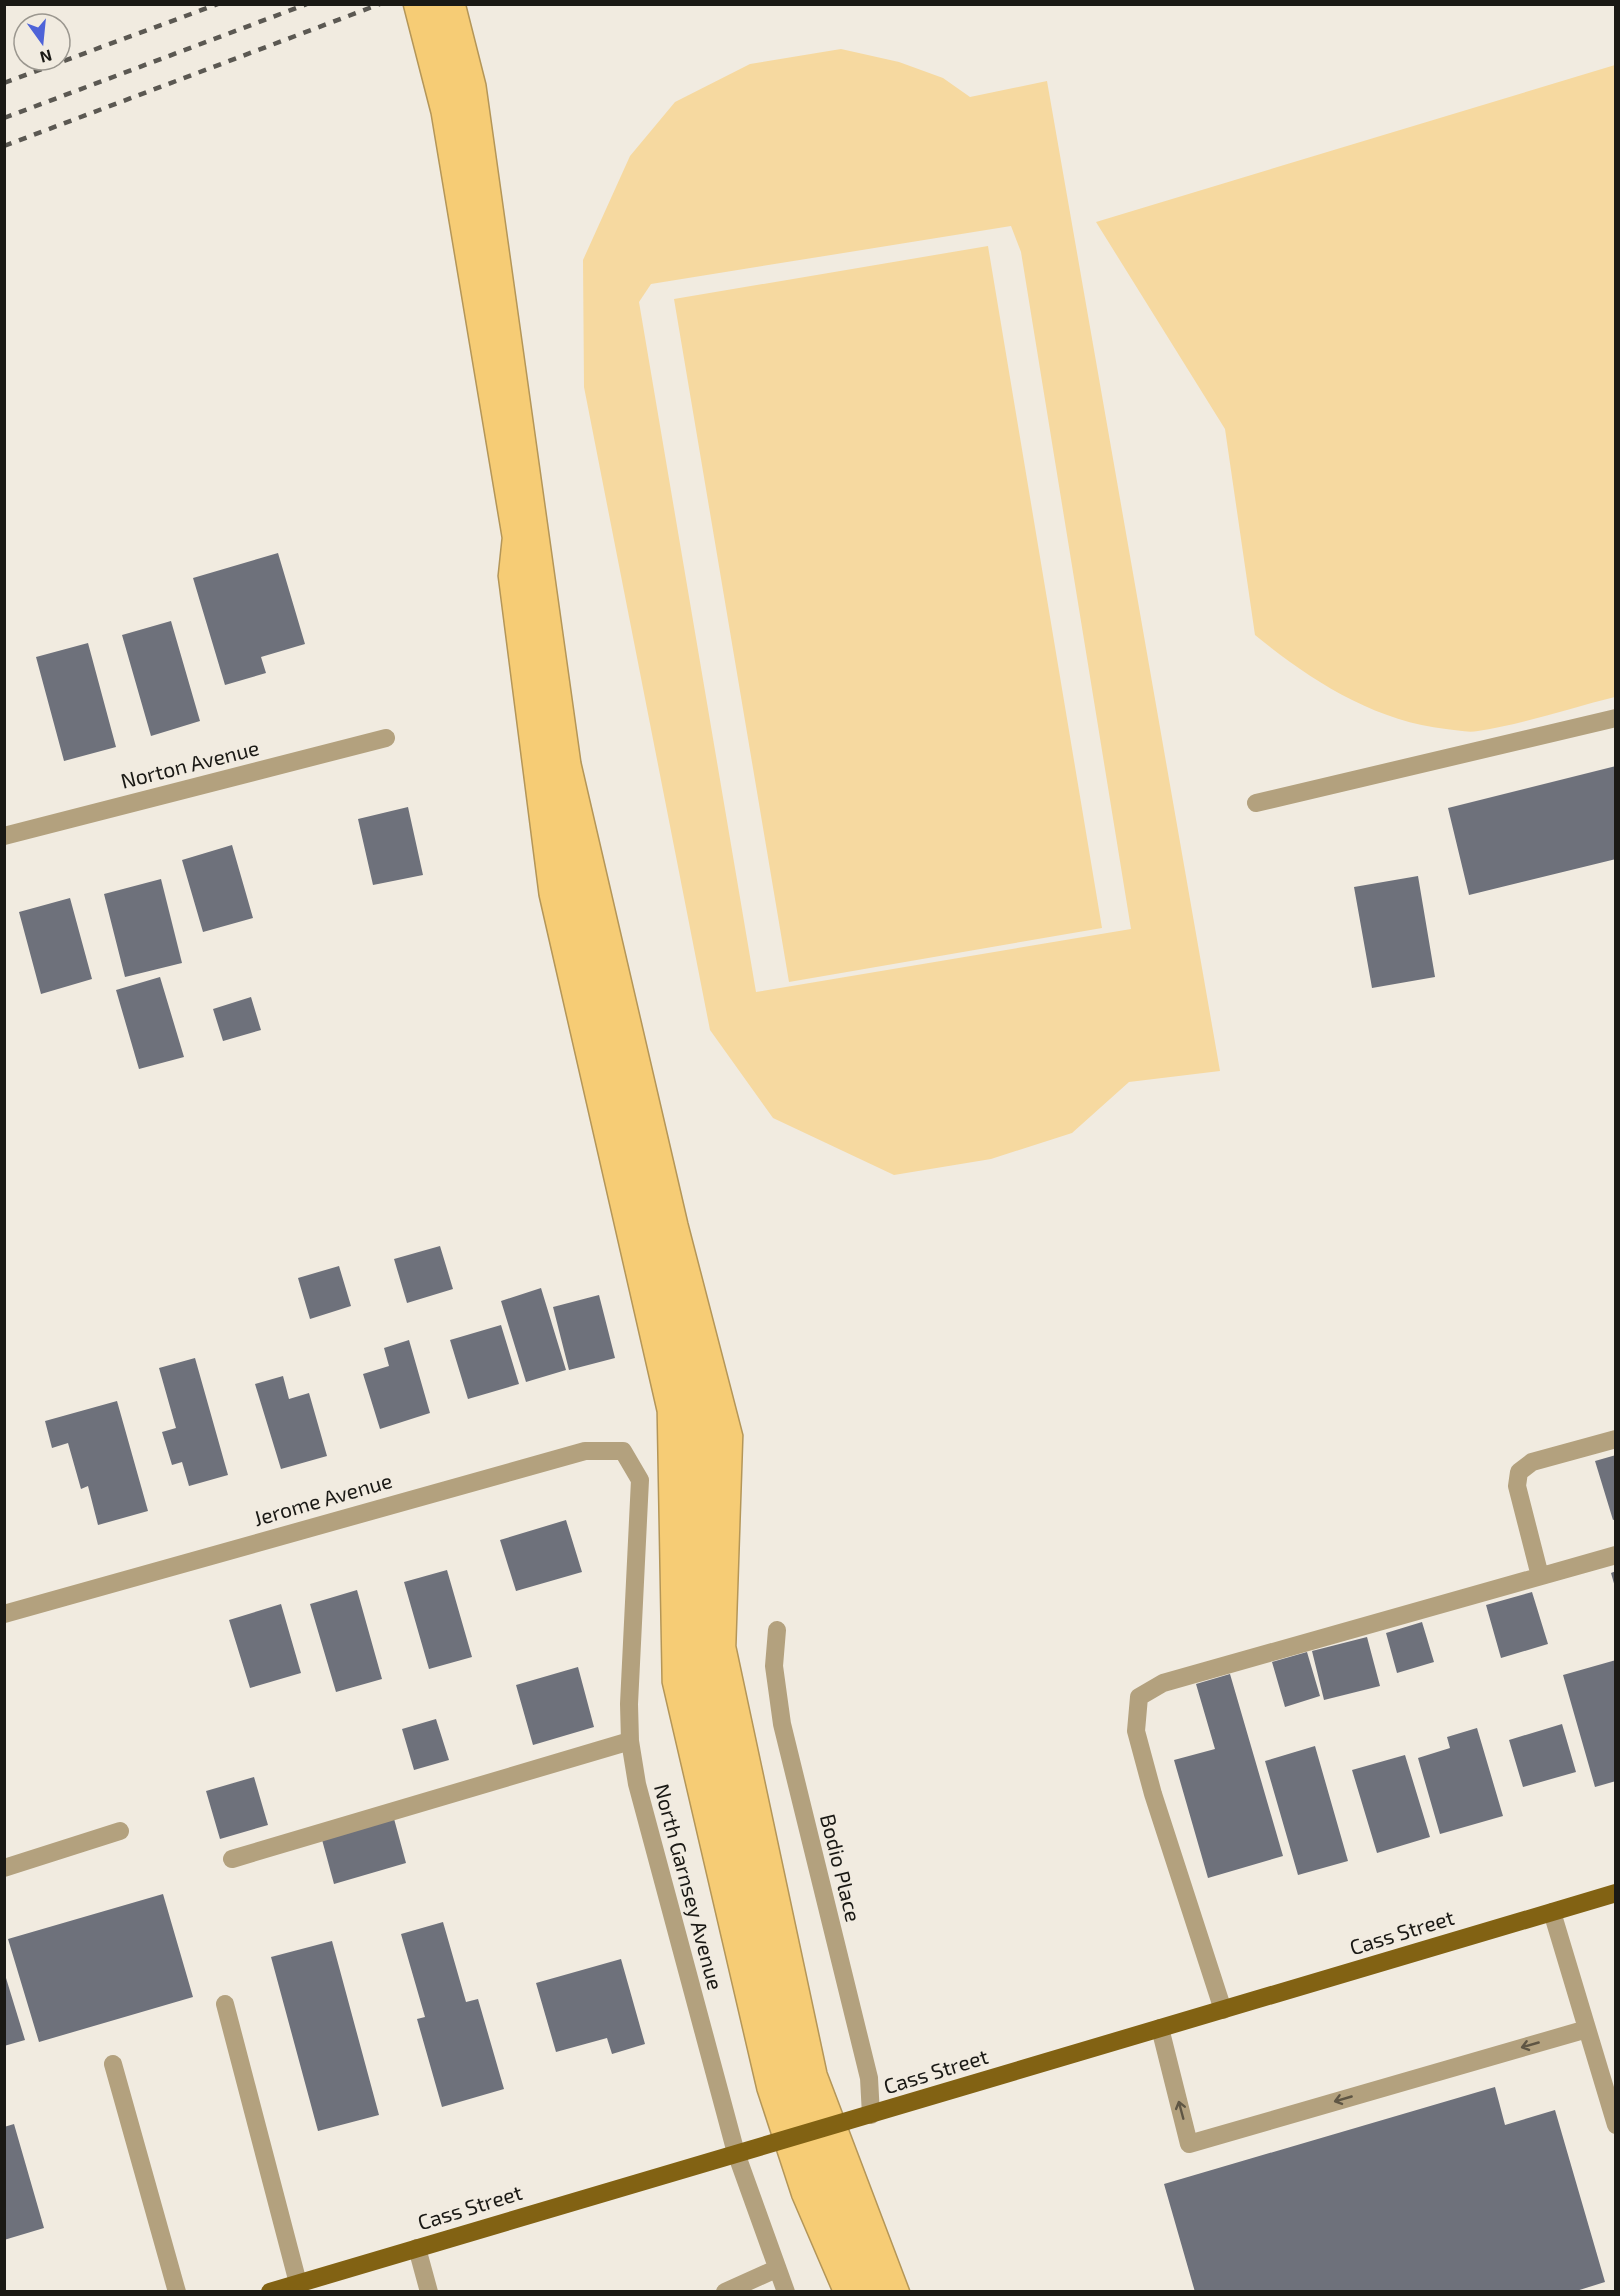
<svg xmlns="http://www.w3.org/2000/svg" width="1620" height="2296" viewBox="0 0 1620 2296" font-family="'Exo 2',sans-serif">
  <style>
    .green { fill: #f6d9a0; fill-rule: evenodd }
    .water { fill: #f6cc75; stroke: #b49658; stroke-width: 1.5 }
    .building { fill: #6e717b }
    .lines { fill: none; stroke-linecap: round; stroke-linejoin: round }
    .minor { stroke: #b3a17e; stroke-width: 18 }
    .major { stroke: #826213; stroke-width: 18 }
    .rail { stroke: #5b5852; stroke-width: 4.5; stroke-dasharray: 8 8; stroke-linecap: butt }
    .oneway { stroke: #5f5644 }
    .labels { text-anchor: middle; stroke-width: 4.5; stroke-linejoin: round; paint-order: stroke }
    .street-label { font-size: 21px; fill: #1a1915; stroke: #f1ebe0 }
  </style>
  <rect width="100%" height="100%" fill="#f1ebe0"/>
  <path class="green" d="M841 49 899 62 943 78 970 97 1047 81 1220 1071 1129 1082 1072 1133 991 1159 894 1175 773 1118 710 1030 584 387 583 260 630 156 675 102 750 64ZM1011 226 1021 252 1131 929 756 992 639 302 651 284Z
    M1615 65V697C1570 708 1524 724 1478 731 1468 733 1456 730 1446 729 1374 721 1310 680 1255 635L1225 429 1096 222Z
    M988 246 1102 928 789 982 674 299Z"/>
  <path class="water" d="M403 5H466L486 84 581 762 688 1223 743 1435 736 1646 827 2072 910 2291H832L792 2198 757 2091 662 1683 657 1412 539 896 498 576 502 538 431 114Z"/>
  <path class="building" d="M278 553 305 644 261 657 266 673 225 685 193 578Z
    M171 621 200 721 151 736 122 635Z
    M88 643 116 747 64 761 36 657Z
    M1616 766V859L1469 895 1448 808Z
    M408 807 423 875 373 885 358 819Z
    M232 845 253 918 203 932 182 860Z
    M1418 876 1435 977 1372 988 1354 887Z
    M161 879 182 963 125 977 104 894Z
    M70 898 92 979 41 994 19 912Z
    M160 977 184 1057 139 1069 116 990Z
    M251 997 261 1030 223 1041 213 1009Z
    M440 1246 453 1289 407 1303 394 1259Z
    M339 1266 351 1306 310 1319 298 1278Z
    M541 1288 566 1370 526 1382 501 1301Z
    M599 1295 615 1358 569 1370 553 1307Z
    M501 1325 519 1384 468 1399 450 1340Z
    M409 1340 430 1413 380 1429 363 1374 389 1366 384 1348Z
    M195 1358 228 1475 189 1486 182 1462 172 1465 162 1432 176 1428 159 1368Z
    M283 1376 289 1399 309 1393 327 1456 281 1469 255 1384Z
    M117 1401 148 1511 98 1525 88 1486 81 1489 68 1443 52 1448 45 1421Z
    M1616 1455V1519L1613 1520 1595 1461Z
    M566 1520 582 1572 516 1591 500 1540Z
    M447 1570 472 1657 429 1669 404 1582Z
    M1616 1571V1587H1615L1611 1573Z
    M357 1590 382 1679 336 1692 310 1604Z
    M1532 1592 1548 1644 1501 1658 1486 1605Z
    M281 1604 301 1673 250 1688 229 1620Z
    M1422 1622 1434 1662 1397 1673 1386 1633Z
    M1367 1637 1380 1686 1324 1700 1312 1651Z
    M1307 1652 1320 1696 1285 1707 1272 1662Z
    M1616 1660V1781L1595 1787 1563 1675Z
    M578 1667 594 1727 533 1745 516 1685Z
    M1230 1674 1283 1856 1208 1878 1174 1760 1215 1749 1196 1684Z
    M436 1719 449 1760 414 1770 402 1729Z
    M1562 1724 1576 1772 1523 1787 1509 1740Z
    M1477 1728 1503 1816 1440 1834 1418 1758 1450 1748 1447 1737Z
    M1315 1746 1348 1861 1298 1875 1265 1761Z
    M1405 1755 1430 1837 1377 1853 1352 1770Z
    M254 1777 268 1825 220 1839 206 1791Z
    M393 1815 406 1863 334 1884 321 1836Z
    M163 1894 193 1997 39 2042 8 1939Z
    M443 1922 466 2002 478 1999 504 2089 442 2107 417 2019 425 2017 401 1934Z
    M332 1941 379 2115 318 2131 271 1957Z
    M621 1959 645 2044 612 2054 607 2038 556 2052 536 1983Z
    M6 1978 25 2040 4 2046V1979Z
    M1495 2087 1505 2125 1555 2110 1605 2282 1573 2292H1195L1164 2184Z
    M14 2124 44 2228 4 2240V2127Z"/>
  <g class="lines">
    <path class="minor" d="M1256 803 1616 718
      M4 836 386 738
      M1540 1576 1517 1486 1519 1472 1532 1462 1616 1439
      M4 1614 585 1451H623L640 1480 629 1704 630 1741 637 1784 736 2153 786 2292
      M777 1630 774 1666 782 1724 869 2078 871 2115
      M232 1859 630 1741
      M4 1868 120 1831
      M1552 1912 1616 2125
      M225 2004 298 2283
      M1223 2010 1153 1794 1136 1731 1139 1697 1163 1683 1616 1555
      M1160 2028 1189 2144 1587 2029
      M113 2064 177 2292
      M417 2248 429 2292
      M725 2292 776 2269"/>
    <path class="major" d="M270 2292 1616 1893"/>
    <path class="rail" d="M4 83 218 4
      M4 118 307 4
      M4 146 380 4"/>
  </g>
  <defs><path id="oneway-shaft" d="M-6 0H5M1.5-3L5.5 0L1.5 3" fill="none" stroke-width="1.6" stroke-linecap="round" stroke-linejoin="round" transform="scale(1.5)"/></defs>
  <g class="oneway">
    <use href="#oneway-shaft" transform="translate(1530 2045) rotate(164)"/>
    <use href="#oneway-shaft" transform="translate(1343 2099) rotate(164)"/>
    <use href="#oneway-shaft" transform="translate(1181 2110) rotate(-105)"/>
  </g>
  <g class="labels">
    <g class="street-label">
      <text transform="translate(190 765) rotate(-14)" y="7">Norton Avenue</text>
      <text transform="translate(323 1500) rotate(-16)" y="7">Jerome Avenue</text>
      <text transform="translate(840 1868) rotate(76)" y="7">Bodio Place</text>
      <text transform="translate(688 1887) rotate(75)" y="7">North Garnsey Avenue</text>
      <text transform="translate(1402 1933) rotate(-17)" y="7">Cass Street</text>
      <text transform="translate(936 2072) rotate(-17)" y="7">Cass Street</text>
      <text transform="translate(470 2208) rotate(-17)" y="7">Cass Street</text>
    </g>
  </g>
  <rect width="1620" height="2296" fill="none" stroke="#1a1915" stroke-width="12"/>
  <g transform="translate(42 42) rotate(165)"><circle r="28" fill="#f1ebe0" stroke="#9b978f" stroke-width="1.5"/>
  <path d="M0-4.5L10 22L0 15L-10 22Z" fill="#4e63d8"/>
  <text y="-9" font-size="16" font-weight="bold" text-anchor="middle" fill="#1a1915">N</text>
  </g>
</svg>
